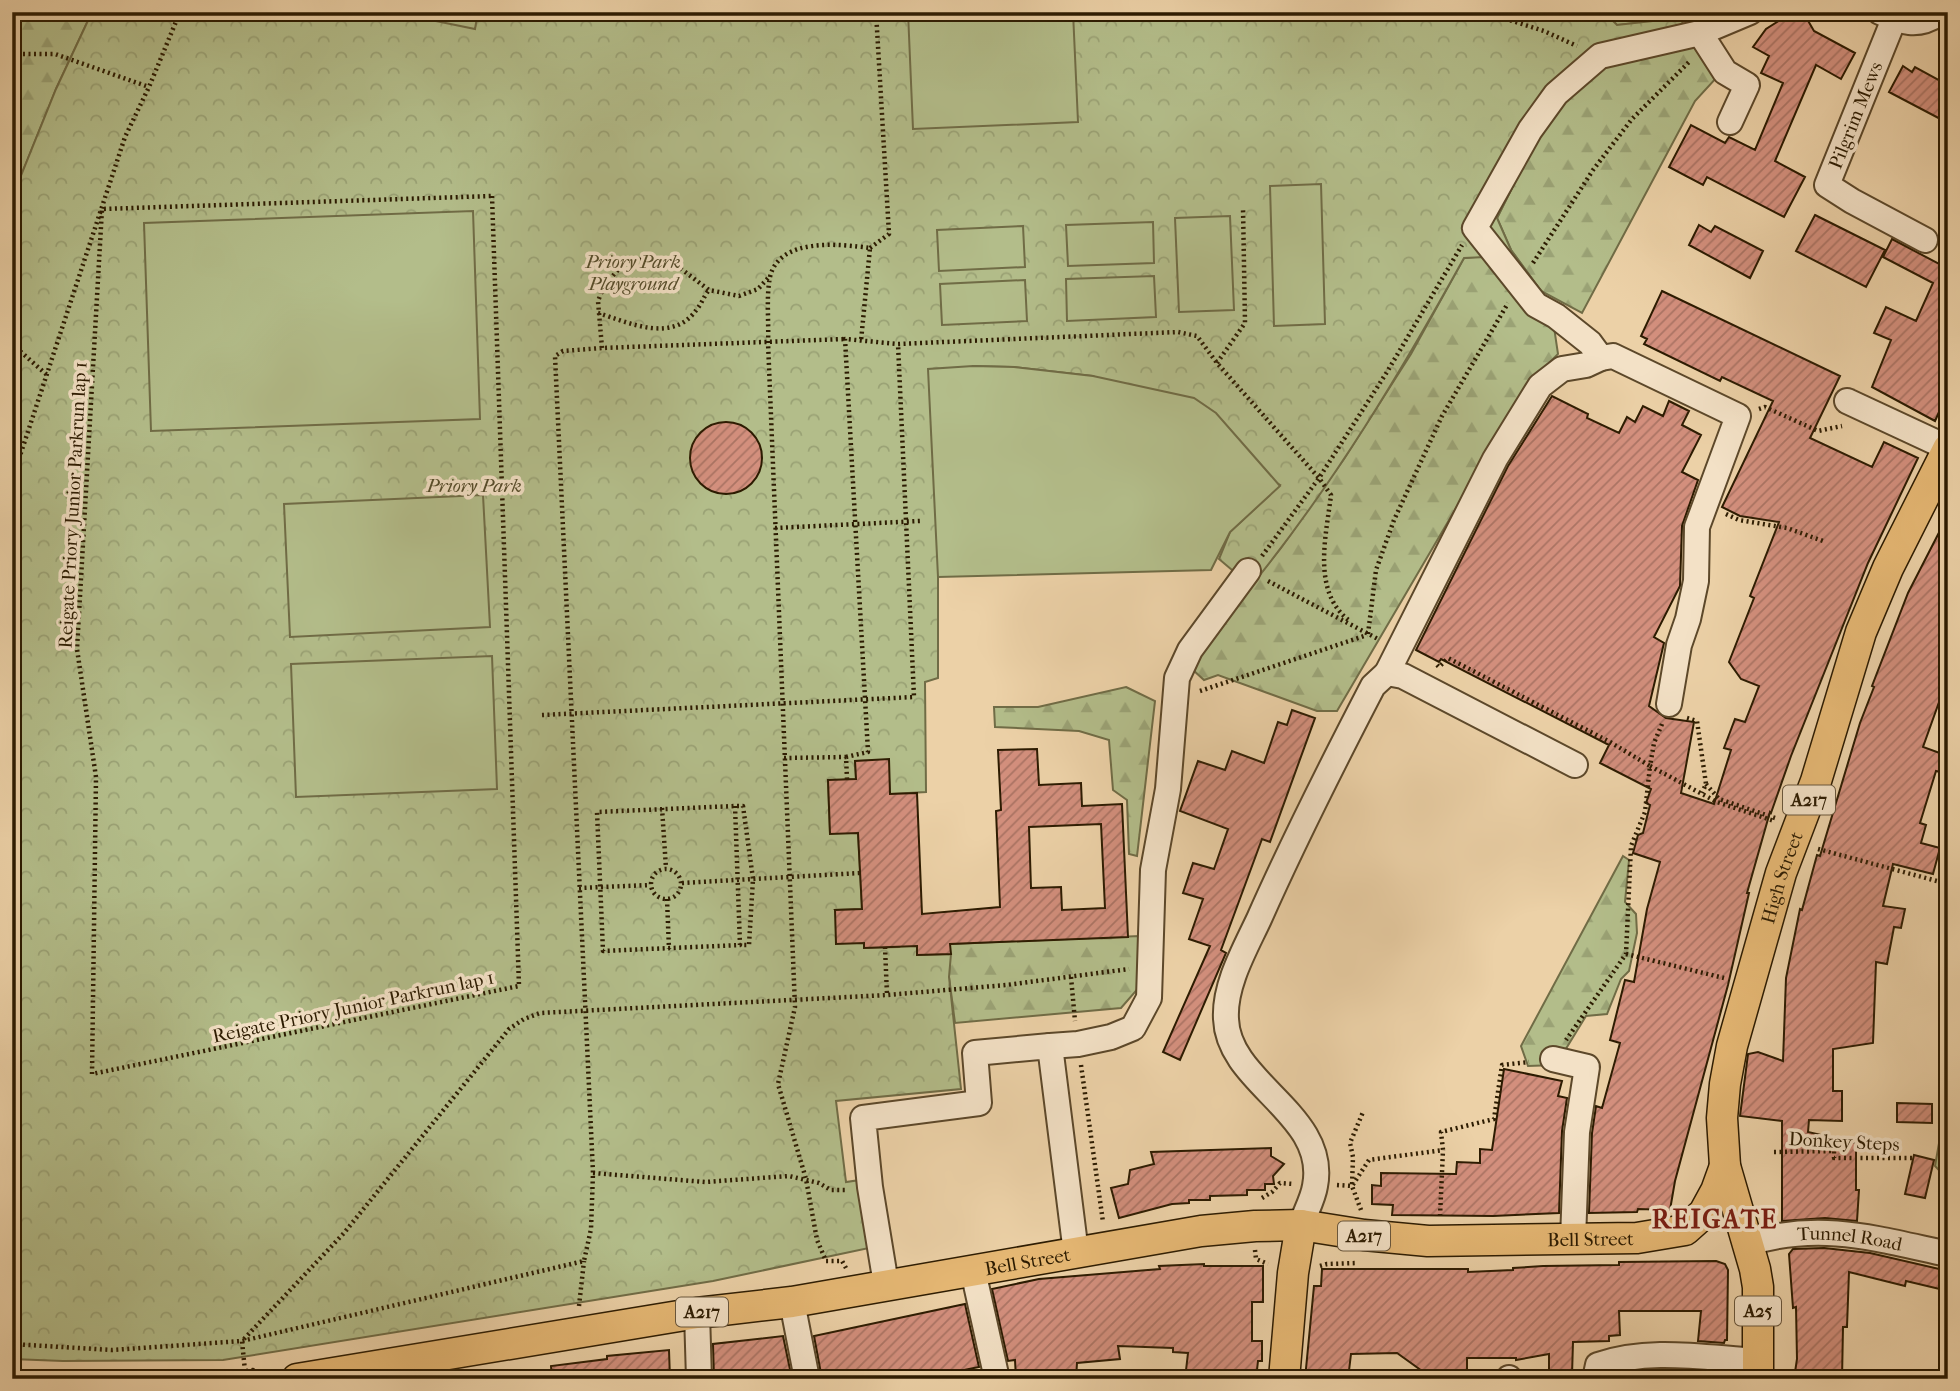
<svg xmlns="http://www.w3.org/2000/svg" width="1960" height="1391" viewBox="0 0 1960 1391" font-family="'IM FELL French Canon',serif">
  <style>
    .forest { fill: url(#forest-firs); stroke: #706c46; stroke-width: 2 }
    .park { fill: url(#park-crowns); stroke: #706c46; stroke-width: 2 }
    .pitch { fill: #b3bd8a; stroke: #706c46; stroke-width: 2 }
    .building { fill: url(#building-hatch); stroke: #2c1b01; stroke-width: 2; fill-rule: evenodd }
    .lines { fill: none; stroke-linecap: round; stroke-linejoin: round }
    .minor-casing { stroke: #5c482a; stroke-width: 28 }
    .major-casing { stroke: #2c1b01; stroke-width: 33 }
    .path { stroke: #2c1b01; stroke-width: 4.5; stroke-dasharray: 2 3.5; stroke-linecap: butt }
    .minor { stroke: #f3e1c6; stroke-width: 24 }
    .major { stroke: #e6b874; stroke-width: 30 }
    .labels { text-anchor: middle; stroke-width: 7; stroke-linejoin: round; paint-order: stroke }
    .shield { fill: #f3e1c6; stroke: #68563c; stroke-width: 2 }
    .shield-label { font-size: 18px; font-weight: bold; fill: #2c1b01 }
    .street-label { font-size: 19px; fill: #2c1b01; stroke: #f3e1c6 }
    .park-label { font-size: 19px; font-style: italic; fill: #544c2a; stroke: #f3e1c6 }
    .district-label { font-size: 26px; font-weight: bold; letter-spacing: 2px; fill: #7a1f14; stroke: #f3e1c6 }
  </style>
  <defs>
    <pattern id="forest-firs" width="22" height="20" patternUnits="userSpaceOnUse" patternTransform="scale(1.75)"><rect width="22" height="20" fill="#b3bd8a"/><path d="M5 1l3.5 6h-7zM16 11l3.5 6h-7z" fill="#9aa275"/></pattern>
    <pattern id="park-crowns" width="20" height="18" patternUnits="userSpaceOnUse" patternTransform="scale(1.75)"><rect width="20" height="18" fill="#b3bd8a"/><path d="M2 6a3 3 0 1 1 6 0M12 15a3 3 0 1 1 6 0" fill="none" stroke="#9aa275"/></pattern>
    <pattern id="building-hatch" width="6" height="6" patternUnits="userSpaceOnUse" patternTransform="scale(1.75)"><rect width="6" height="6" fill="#d38f7d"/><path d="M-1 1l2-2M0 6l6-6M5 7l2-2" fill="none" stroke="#ab7464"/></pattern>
  </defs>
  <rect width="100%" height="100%" fill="#ecd1a7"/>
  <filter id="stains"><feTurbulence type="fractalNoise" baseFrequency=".00286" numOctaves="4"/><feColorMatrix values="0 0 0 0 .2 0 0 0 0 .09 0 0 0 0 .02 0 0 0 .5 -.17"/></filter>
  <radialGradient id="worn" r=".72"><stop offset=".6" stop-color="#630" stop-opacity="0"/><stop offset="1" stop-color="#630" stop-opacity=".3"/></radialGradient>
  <path class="forest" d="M12 12H92L56 89 12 198Z
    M1604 12H1698L1680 18 1617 25Z
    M1696 47 1718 76 1695 101 1582 313 1541 291 1511 250 1497 218C1522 169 1555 92 1606 66 1631 54 1669 50 1696 47Z
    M1486 256 1512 294 1554 327 1558 354 1530 382 1337 711H1317L1218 675 1204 680 1192 669 1219 625 1281 548 1344 459 1411 354 1464 258Z
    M1126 687 1155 701 1137 856 1129 854 1127 800 1113 790 1109 740 1079 731 995 727 994 707H1038Z
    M1623 856 1629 860 1625 902 1636 914 1637 933 1629 971 1621 979 1607 1014 1586 1016 1556 1065 1528 1066 1521 1046Z
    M1139 936 1142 984 1121 1008 955 1023 949 977 950 944Z"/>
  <path class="park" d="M92 12H1604L1617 25 1680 18 1696 47C1669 50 1631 54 1606 66 1555 92 1522 169 1497 218L1511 250 1541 291 1527 312 1512 294 1486 257 1464 258C1401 372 1334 484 1251 586L1219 559 1230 532 1280 485 1093 376 1014 367 973 366 938 561V678L925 682 926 792 890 794 888 760 855 761 856 779 828 781 830 833H858L862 909 835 910 864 943 865 948 899 947 917 936 918 955 951 954 949 977 961 1089 836 1101 846 1182 860 1180 869 1248 713 1281 223 1360 63 1361 12 1359V198L56 89Z
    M1948 1092V1180L1935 1166Z"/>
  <path class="pitch" d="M392 12H478L475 29Z
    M908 12H1073L1078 122 913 129Z
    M1321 184 1325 324 1274 326 1270 186Z
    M473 211 480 419 151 431 144 223Z
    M1230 216 1234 310 1179 312 1175 218Z
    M1153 222 1154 263 1068 266 1066 225Z
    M1023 226 1025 267 939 271 937 230Z
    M1154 276 1156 317 1067 321 1066 279Z
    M1025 280 1027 321 942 325 940 284Z
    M973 366 1014 367 1093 376 1194 398 1216 413 1280 486 1230 532 1211 570 938 577 928 369Z
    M483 495 490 627 290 637 284 504Z
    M492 656 497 789 296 797 291 664Z"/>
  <path class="building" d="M1793 12H1803L1814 31 1855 53 1841 79 1816 65 1775 161 1805 177 1784 217 1707 177 1703 185 1669 167 1691 125 1725 143 1729 137 1755 150 1783 83 1761 73 1769 56 1753 47 1766 29Z
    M1903 66 1912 72 1915 67 1948 85V123L1889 92Z
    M1815 215 1885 250 1866 287 1796 251Z
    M1699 225 1711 232 1715 226 1763 251 1750 278 1689 245Z
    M1892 239 1941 265 1948 251V392L1935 421 1872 387 1891 340 1874 333 1886 307 1916 321 1933 283 1883 257Z
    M1662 291 1840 376 1810 438 1872 467 1884 442 1918 458 1868 563 1791 756 1771 813 1770 812 1747 893H1749L1728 985 1675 1181 1670 1210 1638 1209 1637 1212 1589 1213 1592 1133 1596 1106 1602 1108 1620 1043 1610 1040 1625 980 1634 982 1647 909 1660 862 1633 853 1638 835 1643 833 1650 805 1646 803 1651 789 1600 763 1609 745 1441 659 1439 662 1416 650 1508 466 1552 396 1588 414 1587 418 1619 433 1627 417 1635 422 1643 406 1663 416 1669 401 1689 411 1682 425 1701 435 1682 472 1698 480 1682 526 1680 586 1654 637 1664 643 1649 706 1666 718 1694 722 1681 793 1714 804 1731 750 1724 748 1735 719 1745 722 1759 686 1741 679 1729 662 1754 598 1750 596 1779 522 1740 516 1722 507 1773 401 1722 377 1720 381 1644 344 1647 339 1641 336Z
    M690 458a36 36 0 1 1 72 0a36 36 0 1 1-72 0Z
    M1948 515V693L1943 691 1923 747 1948 756V774L1936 771 1920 823 1926 825 1921 843 1940 848 1933 874 1893 864 1883 906 1905 909 1901 928 1894 927 1887 964 1876 962 1873 1043 1833 1049V1091H1842V1121L1809 1120 1808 1132 1856 1143V1190H1859L1857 1221 1825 1218 1782 1221V1121L1740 1116 1748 1054 1758 1052 1783 1061 1786 978 1800 909 1802 910 1817 855 1820 856 1860 723 1874 687 1872 686 1908 593Z
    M1292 710 1315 718 1270 842 1262 839 1221 950 1226 953 1180 1060 1163 1052 1210 946 1189 939 1203 899 1183 893 1193 863 1214 869 1228 829 1180 811 1198 761 1225 770 1232 751 1264 763 1278 722 1287 725Z
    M1037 749 1039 785 1081 783 1082 806 1122 804 1128 937 950 944 951 954 917 955V946L864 948V943L836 944 835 910 862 909 858 833 830 834 828 780 856 779 855 761 889 759 890 794 917 793 922 914 1000 907 996 811 1001 810 998 750ZM1101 824 1105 908 1062 910 1061 887 1031 888 1029 827Z
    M1504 1069 1562 1081 1558 1096 1567 1098 1562 1131 1559 1213 1493 1216 1392 1215 1393 1205 1372 1204V1185L1381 1186V1173L1456 1174 1457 1162 1480 1163V1149L1492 1150Z
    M1897 1103 1932 1104V1123L1897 1122Z
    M1271 1148V1156L1284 1164 1273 1176 1274 1184H1265V1190H1247V1195L1210 1196V1200H1189V1203L1172 1204 1119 1218 1111 1188 1128 1184 1130 1170 1154 1164 1151 1152Z
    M1914 1155 1934 1160 1925 1198 1905 1194Z
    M1824 1248 1870 1253 1948 1271V1291L1906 1281 1905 1286 1849 1272 1847 1327H1843L1842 1379H1794L1797 1359 1796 1307 1793 1308 1789 1254 1793 1249Z
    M1716 1261 1725 1264 1728 1270 1727 1340H1725L1724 1343 1698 1341 1701 1311H1619L1620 1335 1609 1336V1341L1573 1342 1572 1375H1549V1354L1516 1360V1358H1467V1379H1421L1422 1371 1397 1353 1351 1354 1348 1379H1305L1314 1286H1321L1322 1269H1468V1272L1513 1270V1268L1543 1266 1619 1265V1262Z
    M1204 1264V1266H1263V1302H1252V1341H1262V1361H1258L1256 1379H1185L1188 1353 1173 1352V1348L1118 1346 1120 1359 1077 1363 1076 1379H1016L1015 1360 1008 1361 992 1289 1039 1279 1160 1269 1159 1266Z
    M965 1304 979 1367 949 1373 950 1379H822L814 1336Z
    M783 1336 792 1379H714L713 1344Z
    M669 1350 670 1379H552L551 1366 607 1359V1356Z
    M1695 1371 1722 1373V1379H1694Z"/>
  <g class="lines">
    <g class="minor-casing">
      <g id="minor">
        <path d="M1880 12C1902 22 1917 28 1938 14"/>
        <path d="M1894 19 1827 185 1852 201 1925 240"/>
        <path d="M1700 33 1725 72 1747 85 1730 122"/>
        <path d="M1847 401 1948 448"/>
        <path d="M1387 673 1403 676 1575 765"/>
        <path d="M1669 704 1679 645 1688 619 1696 581 1697 527 1738 416 1613 356 1601 358 1590 343 1556 316 1536 305 1475 228 1530 130 1556 94 1600 56 1700 33 1750 12"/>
        <path d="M1050 1046 1078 1044 1111 1037 1133 1028 1149 998 1153 870 1168 789 1177 678 1190 650 1248 571"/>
        <path d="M1553 1059 1587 1067 1577 1132 1573 1239"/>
        <path d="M1301 1225C1305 1213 1313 1199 1315 1186 1329 1114 1228 1084 1226 1019 1224 985 1245 949 1259 919 1294 840 1333 763 1373 686L1387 673 1495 459 1540 386 1562 369 1586 365 1601 358"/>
        <path id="s1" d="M1749 1243C1821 1221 1877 1239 1948 1254"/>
        <path d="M973 1271 997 1379"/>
        <path d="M886 1284 870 1187 863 1118 979 1103 975 1053 1050 1046 1076 1253"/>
        <path d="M792 1302 807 1379"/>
        <path d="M697 1313 699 1379"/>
        <path d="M1509 1378V1379"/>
        <path d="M1595 1379 1598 1365C1650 1347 1705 1358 1759 1361"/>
      </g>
    </g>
    <g class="major-casing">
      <g id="major">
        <path id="s2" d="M297 1379 697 1313 792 1302 1201 1231 1255 1226 1301 1225 1364 1235 1428 1241 1637 1238 1685 1230 1704 1213 1716 1191 1725 1166"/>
        <path d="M1284 1379 1293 1273 1301 1225"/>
        <path id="s3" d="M1758 1379V1287L1755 1269 1725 1166 1722 1118 1725 1084 1732 1046 1781 873 1816 781 1861 632 1888 568 1948 449"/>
      </g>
    </g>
    <path class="path" d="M1484 12 1544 31 1577 46
      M12 54H55L149 87
      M492 196 519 986 92 1074 96 777 77 649 102 209Z
      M870 248 889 234 876 12
      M1533 263 1593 170 1632 119 1690 61
      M598 313C630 323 673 344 697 309 702 303 704 296 709 290
      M12 344 47 375
      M602 348 598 301 604 286 623 264 645 258 668 259 709 290 739 296 758 289 770 276
      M1217 363 1245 323 1243 207
      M1759 409 1765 407 1818 431 1842 426
      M12 480 125 137 149 87 180 12
      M1726 514 1739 520 1787 528 1823 541
      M775 528 920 521
      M1262 556 1319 478 1387 372 1462 245
      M1268 581 1378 639
      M1368 634 1376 570 1394 520 1442 416 1508 303
      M1437 665 1439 667 1448 658 1610 742 1650 766 1645 812 1631 846 1626 954 1566 1040
      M1200 691 1367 635
      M542 715 914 697 898 344
      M1687 718 1697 721 1706 784 1702 793
      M1662 724 1654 743 1650 766 1717 802 1774 821
      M846 757 868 752 845 339 898 344 1178 332 1197 336 1217 363 1319 478 1331 495C1326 537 1311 593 1351 622
      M784 758 846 757 847 779
      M1706 784 1719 799 1775 818
      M735 806 740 945 603 951 597 812 735 806H743L753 879 749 945H740
      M662 808 666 868
      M1818 849 1948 884
      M651 884a15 15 0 1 1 30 0a15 15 0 1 1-30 0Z
      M682 883 860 873
      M579 888 650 885
      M667 899 669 949
      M885 947 887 995
      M1626 954 1724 978
      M1071 977 1075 1021
      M1081 1065 1103 1222
      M1948 1115 1940 1157 1948 1167
      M1774 1152 1834 1151V1158H1913
      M593 1173 705 1182 789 1176 819 1183 831 1190H848
      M1337 1185 1352 1186 1369 1160 1443 1150 1441 1132 1494 1119 1502 1065 1529 1062
      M1262 1198 1272 1192 1280 1183 1294 1184
      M1361 1210 1352 1186 1353 1157 1350 1143 1363 1112
      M1440 1216 1443 1150
      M1255 1250 1256 1259 1268 1264
      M1320 1266 1327 1264 1357 1263
      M846 1268 842 1261H826L817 1240 806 1179 778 1084 795 1007 768 342C769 322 766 297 770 277 779 237 840 244 870 248L861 341
      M579 1306 584 1261
      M12 1344 112 1350 242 1341 584 1261 591 1229 593 1173 555 356 563 351 602 348 845 339
      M245 1371 242 1341 344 1233 509 1029 524 1019 540 1013 887 995 1006 985 1129 969
      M223 1379 224 1374 253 1370 254 1379
      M1946 1379 1948 1363"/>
    <use href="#minor" class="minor"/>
    <use href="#major" class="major"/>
  </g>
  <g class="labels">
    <g class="shield">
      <rect x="1783" y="785.5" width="52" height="29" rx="5"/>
      <rect x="1338" y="1221.5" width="52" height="29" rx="5"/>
      <rect x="1735" y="1296.5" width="46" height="29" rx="5"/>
      <rect x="676" y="1297.5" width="52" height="29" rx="5"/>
    </g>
    <g class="shield-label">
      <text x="1809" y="806">A217</text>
      <text x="1364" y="1242">A217</text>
      <text x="1758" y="1317">A25</text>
      <text x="702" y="1318">A217</text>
    </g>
    <g class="street-label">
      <text transform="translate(1855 115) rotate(-68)" y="7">Pilgrim Mews</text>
      <text transform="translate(72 505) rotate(-87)" y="7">Reigate Priory Junior Parkrun lap 1</text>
      <text dy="7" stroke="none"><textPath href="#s3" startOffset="514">High Street</textPath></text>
      <text transform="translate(353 1006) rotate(-12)" y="7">Reigate Priory Junior Parkrun lap 1</text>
      <text transform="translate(1844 1141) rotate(3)" y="7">Donkey Steps</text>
      <text dy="7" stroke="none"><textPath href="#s2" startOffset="1307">Bell Street</textPath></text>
      <text dy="7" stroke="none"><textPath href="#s1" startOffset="102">Tunnel Road</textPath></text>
      <text dy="7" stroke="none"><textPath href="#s2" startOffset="740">Bell Street</textPath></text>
    </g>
    <g class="park-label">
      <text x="633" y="268">Priory Park<tspan x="633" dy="22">Playground</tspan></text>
      <text x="474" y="492">Priory Park</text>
    </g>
    <g class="district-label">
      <text x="1715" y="1228">REIGATE</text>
    </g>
  </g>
  <rect width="1960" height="1391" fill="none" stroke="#ecd1a7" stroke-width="42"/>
  <rect x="14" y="14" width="1932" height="1363" fill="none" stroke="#2c1b01" stroke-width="3.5"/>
  <rect x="21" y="21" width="1918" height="1349" fill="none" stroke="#2c1b01" stroke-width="2"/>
  <rect width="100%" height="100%" filter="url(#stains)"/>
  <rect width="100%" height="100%" fill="url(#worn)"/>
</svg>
